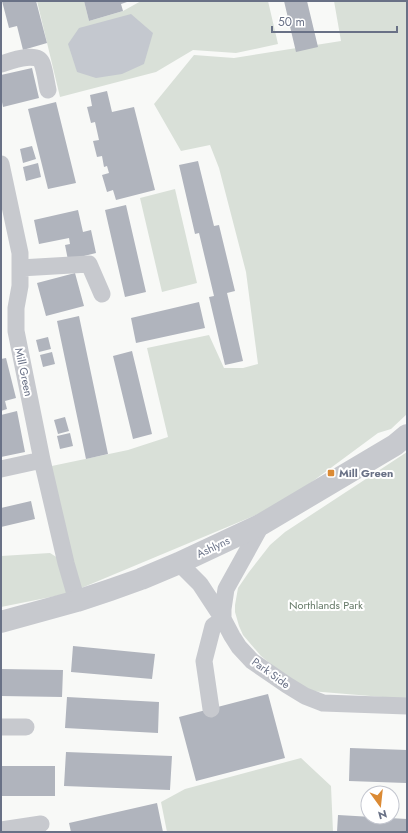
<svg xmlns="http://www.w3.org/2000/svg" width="408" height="833" viewBox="0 0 408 833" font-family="Jost,sans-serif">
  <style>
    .green { fill: #d9e0d8 }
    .water { fill: #c4c8cf }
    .building { fill: #b0b4bd }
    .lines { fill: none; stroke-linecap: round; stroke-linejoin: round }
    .minor { stroke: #c7c9ce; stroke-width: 17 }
    .tertiary { stroke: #c7c9ce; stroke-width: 22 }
    .poi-dot { fill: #db8a34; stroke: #fff; stroke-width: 1.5 }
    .labels { text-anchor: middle; stroke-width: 4; stroke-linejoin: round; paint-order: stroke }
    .street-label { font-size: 11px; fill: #697186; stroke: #fff }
    .poi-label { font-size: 11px; font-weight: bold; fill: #697186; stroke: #fff; text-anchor: start }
    .park-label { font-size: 11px; fill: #647866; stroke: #fff }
  </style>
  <rect width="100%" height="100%" fill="#f8f9f7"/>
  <path class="green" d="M37 1H84L89 21 123 11 141 1H268L278 44 236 53 193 50 156 72 60 97Z
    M334 1H407V414L391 429 378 433 282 504 79 589 47 467 128 450 168 437 147 348 209 335 224 368H243L258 364 246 272 219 168 210 145 181 151 154 104 194 55 234 58 341 41Z
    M175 189 197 283 162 292 140 198Z
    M407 452V699L310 691 282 673 261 656 243 635 239 626 235 612V605L238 588 249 572 270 545 285 532Z
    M50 553 66 563V594L1 607V556Z
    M301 758 331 786 333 832H167L161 802 185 789Z"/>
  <path class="water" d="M131 14 153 33 144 64 122 74 96 78 77 72 68 44 79 28Z"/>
  <path class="building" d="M2 1H36L47 43 23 50 17 26 9 28Z
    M84 1H130L121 4 123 11 89 21Z
    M284 1H307L318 47 296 52Z
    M32 68 39 98 3 107 1 97V75Z
    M107 91 112 112 134 107 155 190 116 200 113 190 107 192 102 175 109 173 107 166 104 167 102 156 97 157 93 141 99 140 95 122 91 123 87 107 92 106 90 95Z
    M56 102 76 183 48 189 28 109Z
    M32 146 36 159 23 163 20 149Z
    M198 161 214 226 219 225 235 291 227 293 243 361 225 365 209 297 214 296 199 233 195 234 179 165Z
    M38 163 41 177 26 181 23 167Z
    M126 205 146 292 125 297 105 210Z
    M78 210 83 232 91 230 96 253 68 260 65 245 70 244 69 238 39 244 34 220Z
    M75 273 84 306 46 316 37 283Z
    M199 302 205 328 136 343 131 318Z
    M79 316 108 454 86 459 57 321Z
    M48 337 51 349 39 352 36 340Z
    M132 351 152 434 133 439 113 356Z
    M52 352 55 364 43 367 40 355Z
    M6 358 16 398 5 401 7 409 1 411V359Z
    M17 411 25 452 1 457V415Z
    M65 417 69 431 58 434 54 420Z
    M70 433 73 446 60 449 57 436Z
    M31 501 35 519 1 527V508Z
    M73 646 155 654 152 679 71 672Z
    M1 669 63 670 62 697 1 696Z
    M268 694 285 758 196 781 179 717Z
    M67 697 159 702 158 733 65 728Z
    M350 748 407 750 406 783 349 781Z
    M66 752 172 756 170 790 64 786Z
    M1 766H55V796H1Z
    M157 803 163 832H71L69 823Z
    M338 815 407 819V832H337Z"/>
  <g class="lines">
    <path class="minor" d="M1 64C11 61 37 51 42 63 45 71 46 81 48 90
      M1 164 20 253V286L16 308V331L42 460 66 563 77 601
      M20 268 89 264 102 294
      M1 469 42 460
      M179 563 200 584 223 619 232 636 239 647 252 661 287 685 305 696 323 703 407 706
      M211 709 204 661 213 626 223 619V609L226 589 262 524
      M1 727H26
      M1 830 41 824"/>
    <path class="tertiary" d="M1 622 77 601 110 590 141 579 179 563 262 524 395 445 407 435"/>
  </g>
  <rect class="poi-dot" x="327" y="469" width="8" height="8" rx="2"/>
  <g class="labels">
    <g class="street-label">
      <text transform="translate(24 372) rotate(78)" y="4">Mill Green</text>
      <text transform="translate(213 547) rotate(-25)" y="4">Ashlyns</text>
      <text transform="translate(271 673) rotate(36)" y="4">Park Side</text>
    </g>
    <g class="poi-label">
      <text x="339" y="477">Mill Green</text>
    </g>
    <g class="park-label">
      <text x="326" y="609">Northlands Park</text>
    </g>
  </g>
  <rect width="408" height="833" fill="none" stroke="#697186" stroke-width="4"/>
  <g transform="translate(380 805) rotate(165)"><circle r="19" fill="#ffffff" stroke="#c3c6cf"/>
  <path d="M0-3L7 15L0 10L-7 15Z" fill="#db8a34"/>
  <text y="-6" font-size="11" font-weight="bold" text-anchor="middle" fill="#697186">N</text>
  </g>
  <path d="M272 26v6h125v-6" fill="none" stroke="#697186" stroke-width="2"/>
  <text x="278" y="26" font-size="12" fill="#697186" stroke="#ffffff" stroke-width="3" paint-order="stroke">50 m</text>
</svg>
